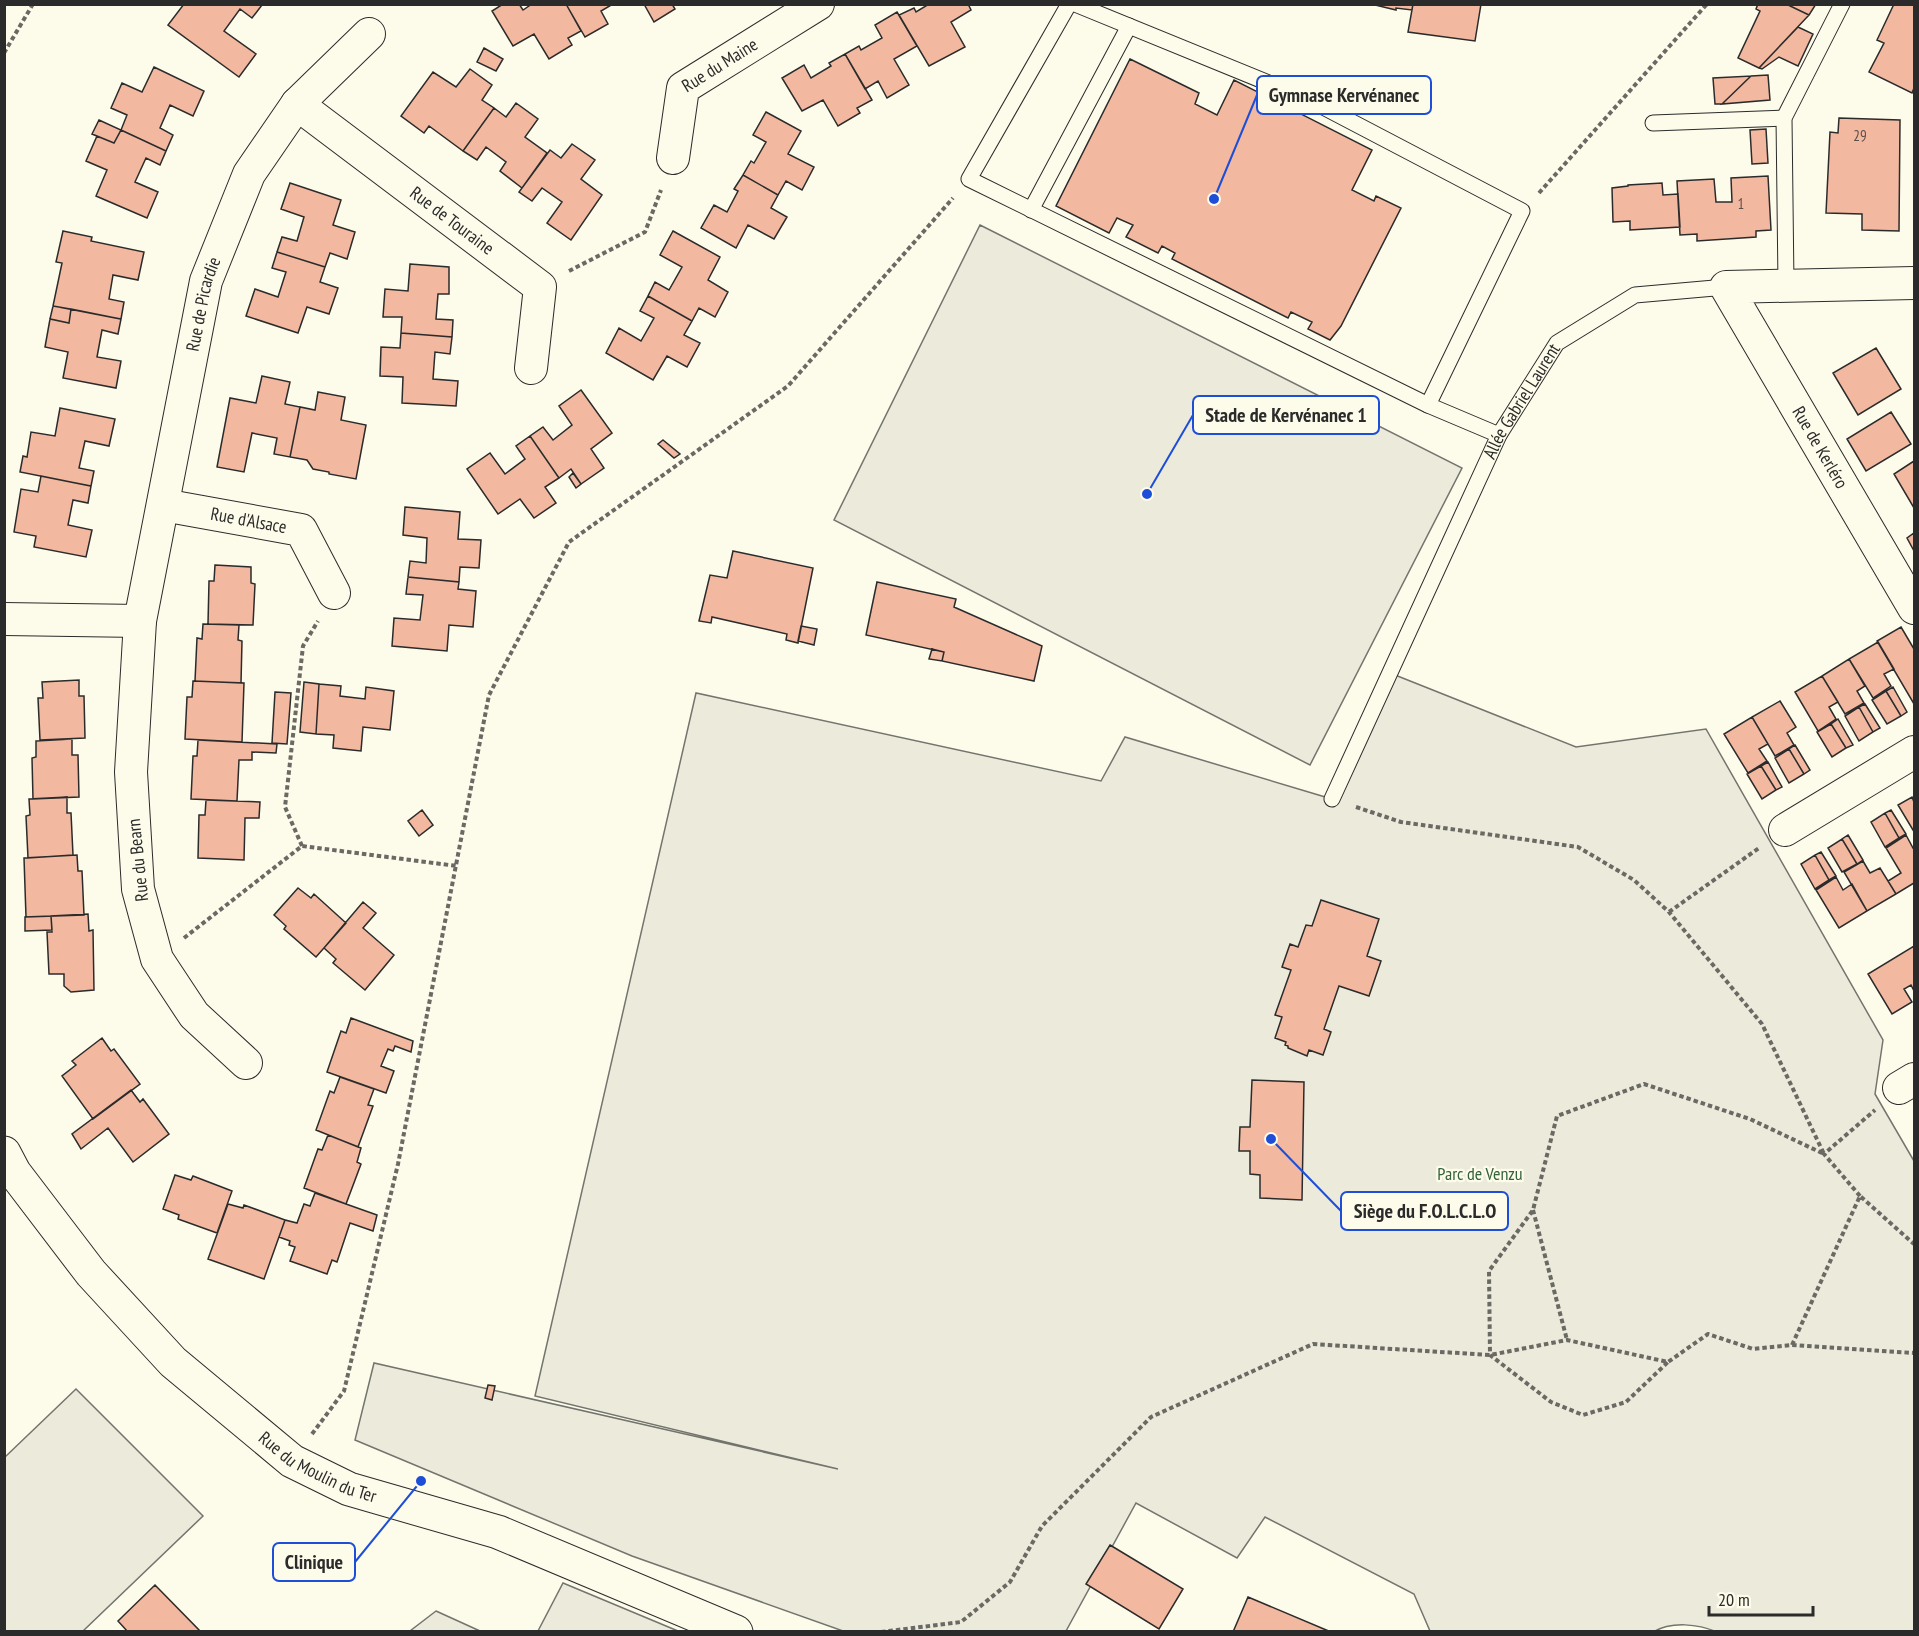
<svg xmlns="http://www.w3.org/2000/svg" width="1919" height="1636" viewBox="0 0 1919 1636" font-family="'PT Sans Narrow',sans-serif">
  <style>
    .green { fill: #ecebdb; stroke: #74746e; stroke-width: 1.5 }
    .parking { fill: #eceadb; stroke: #74746e; stroke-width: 1.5 }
    .building { fill: #f2b8a0; stroke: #2b2b2b; stroke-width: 1.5 }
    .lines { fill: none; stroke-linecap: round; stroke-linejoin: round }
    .service-casing { stroke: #2b2b2b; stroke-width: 17 }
    .minor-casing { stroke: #2b2b2b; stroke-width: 34 }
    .tertiary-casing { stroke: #2b2b2b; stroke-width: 35 }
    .path { stroke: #6a6964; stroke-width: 4; stroke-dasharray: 4.5 3; stroke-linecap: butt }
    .service { stroke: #fdfbea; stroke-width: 15 }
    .minor { stroke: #fdfbea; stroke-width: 32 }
    .tertiary { stroke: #fdfbea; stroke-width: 33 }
    .labels { text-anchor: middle; stroke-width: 4.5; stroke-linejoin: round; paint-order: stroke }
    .number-label { font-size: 15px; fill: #5d4e48 }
    .street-label { font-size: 18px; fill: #2b2b2b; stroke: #fdfbea }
    .park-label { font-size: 18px; fill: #34623c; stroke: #fdfbea }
    .leader { fill: none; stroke: #1d4ed8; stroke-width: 2 }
    .callout-dot { fill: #1d4ed8; stroke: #fdfbea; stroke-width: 2 }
    .callout { fill: #fdfbea; stroke: #1d4ed8; stroke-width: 2 }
    .callout-label { font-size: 20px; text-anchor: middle; font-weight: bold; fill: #2b2b2b }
  </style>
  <rect width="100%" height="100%" fill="#fdfbea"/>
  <path class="green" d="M980 225 1462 468 1310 765 834 520Z
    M1390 673 1576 747 1706 729 1883 1040 1875 1094 1914 1161V1631L1717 1632C1698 1624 1672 1621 1653 1632L1430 1631 1414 1594 1265 1517 1237 1558 1136 1503 1066 1631H843L632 1556 355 1440 374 1363 838 1469 535 1396 696 693 1101 781 1125 737 1332 799Z
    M563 1583 678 1631H538Z
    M436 1611 480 1631H410Z"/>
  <path class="parking" d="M76 1389 203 1516 83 1631H5V1457Z"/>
  <path class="building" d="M184 4 262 5 252 18 240 9 224 31 256 54 239 77 168 25Z
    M503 4H519L523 10 532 4H566L581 31 568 38 572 45 549 59 534 34 513 46 492 11Z
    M566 4H613L601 11 608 24 585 37Z
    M644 4H672L675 9 654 22Z
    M929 4H968L971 10 951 22 965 47 929 66 899 15 914 8 916 12Z
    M1371 4H1413L1412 10 1396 8V10Z
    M1413 4H1481L1475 41 1408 32Z
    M1758 4H1786L1809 15 1759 68 1738 58 1760 11 1756 9Z
    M1786 4H1816L1809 15Z
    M1894 4H1914V88L1912 93 1869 72 1884 43 1877 40Z
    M897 12 917 46 894 59 909 85 887 98 878 81 865 89 845 54 859 46 861 50 882 38 875 25Z
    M1798 27 1813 34 1798 66 1779 57 1762 69 1759 68Z
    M484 48 503 59 496 71 477 62Z
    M845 54 872 100 857 108 860 113 838 126 823 100 802 111 782 78 804 65 811 78 831 66 829 63Z
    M1130 59 1199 93 1195 104 1217 115 1234 80 1372 150 1352 190 1374 201 1376 196 1401 208 1341 326 1330 340 1308 329 1312 322 1291 312 1288 318 1172 259 1175 253 1162 246 1158 253 1126 237 1133 225 1117 218 1109 233 1056 206Z
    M154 67 204 91 193 116 170 105 160 128 173 135 166 151 121 130 127 115 111 108 122 83 142 92Z
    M470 69 492 85 482 100 494 108 463 151 429 126 424 133 401 116 433 72 456 87Z
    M1768 75 1770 100 1722 104 1751 76Z
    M1751 76 1722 104H1715L1713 78Z
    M516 103 538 119 525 137 547 153 522 188 500 171 506 162 486 147 477 160 463 151 494 108 506 117Z
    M766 112 801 131 788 154 814 167 802 190 786 181 778 195 743 175 751 161 754 163 766 142 753 135Z
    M1839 118 1900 120 1899 231 1862 230V214L1826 213 1830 132 1838 133Z
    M99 120 121 130 114 143 92 134Z
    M1766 129 1768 163 1752 164 1750 130Z
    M121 130 166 151 160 165 146 158 135 182 158 192 147 218 96 196 107 170 86 161 97 136 114 143Z
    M572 144 595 160 581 179 602 195 571 240 547 223 562 202 542 188 532 201 519 192 550 150 561 158Z
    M743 175 778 195 771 208 787 217 774 239 748 225 736 248 701 228 714 205 727 212 738 191 734 189Z
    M1768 176 1771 230 1756 231V237L1697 241V234L1680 235 1677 181 1714 179 1716 202H1732L1731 178Z
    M290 183 341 200 333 225 355 232 347 259 330 253 325 267 277 252 282 237 297 241 304 217 281 209Z
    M1662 183 1663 195 1678 194 1680 227 1630 230V221L1613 222 1612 188 1628 186V185Z
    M63 231 92 237 91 241 144 252 138 280 113 275 109 299 124 302 121 319 53 306 62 263 56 262Z
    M673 231 720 257 708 280 728 292 715 317 699 308 692 321 648 296 655 282 669 290 682 267 660 255Z
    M277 252 325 267 320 282 338 288 329 314 307 307 298 333 246 316 255 289 278 297 286 272 272 268Z
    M410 264 449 267V294H438L436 319 453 320 452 337 401 333 402 317H383L385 289 408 291Z
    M648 296 692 321 684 335 700 343 687 367 667 356 653 380 606 353 619 328 641 341 654 318 640 311Z
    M53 306 71 309 69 323 50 319Z
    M71 309 121 319 118 334 102 330 97 357 121 361 116 388 63 378 68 352 45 347 50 319 69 323Z
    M401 333 452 337 450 354 435 352 433 379 458 381 456 406 402 403 403 377 380 376 381 347 400 348Z
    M1876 348 1901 389 1858 415 1833 373Z
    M262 376 290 382 285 404 300 407 290 457 274 454 277 438 252 433 244 472 217 467 230 398 256 403Z
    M581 390 612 433 591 449 604 468 581 484 571 469 559 478 530 436 543 427 553 440 572 425 559 406Z
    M318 392 345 397 341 420 366 425 356 479 329 474V472L313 469 307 460 290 457 300 407 315 410Z
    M60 408 115 419 109 446 85 441 79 468 94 471 91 486 20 472 23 456 27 457 31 432 55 436Z
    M1891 412 1911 444 1866 471 1847 439Z
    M530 436 559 478 545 487 556 503 534 518 520 499 498 514 467 469 490 453 505 474 525 459 516 446Z
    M663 440 680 454 674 458 658 444Z
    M1914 461V508L1894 474Z
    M573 473 581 484 576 488 569 477Z
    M41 476 91 486 88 503 73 500 68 525 92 530 86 557 34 547 36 536 14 532 21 489 38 492Z
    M405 507 460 512 458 539 481 540 479 568 460 567 459 582 408 577 410 561 426 563 427 538 403 535Z
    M1914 533V551L1907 538Z
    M733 551 813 568 798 643 786 640 787 634 712 617 711 623 699 621 710 575 727 578Z
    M215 565 251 567V583L255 584 253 625 208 624 209 581H214Z
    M408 577 459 582 458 589 476 591 473 627 449 625 447 651 392 646 394 618 420 620 423 595 406 594Z
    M877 582 956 599 954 607 1042 646 1034 681 942 661 944 652 866 635Z
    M203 624 239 625 238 640 242 641 241 683 195 681 197 638 202 639Z
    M801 626 817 629 814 645 798 641Z
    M1901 627 1914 649V704L1877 641Z
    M1878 642 1894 669 1884 674 1891 686 1873 698 1849 659Z
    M932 649 944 652 942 661 929 659Z
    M1849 659 1865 686 1857 691 1864 703 1845 714 1822 676Z
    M1822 676 1838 702 1829 707 1836 719 1818 731 1795 692Z
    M79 680V696H84L85 738 40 740 38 698H43L42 682Z
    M193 681 244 683 242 742 185 739 187 697H192Z
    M304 682 319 684 316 734 300 732Z
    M319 684 341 686 340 696 365 699 366 687 394 691 390 730 363 727 361 751 333 748 334 735 316 734Z
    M1893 687 1907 712 1901 716 1886 691Z
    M1886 691 1901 716 1887 724 1872 700Z
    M275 692 291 693 287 744 272 743Z
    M1780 701 1796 727 1787 733 1794 745 1775 756 1752 717Z
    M1865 704 1880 728 1873 732 1859 707Z
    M1859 707 1873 732 1859 741 1845 716Z
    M1752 717 1768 744 1759 749 1767 761 1748 773 1724 734Z
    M1838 719 1853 745 1846 748 1831 724Z
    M1831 724 1846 748 1832 757 1817 732Z
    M72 739V755H78L79 797 33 799 32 758 36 757V741Z
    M198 740 277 744 276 753 252 752V760H239L237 801 191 799 193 756H197Z
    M1795 745 1810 770 1804 774 1789 749Z
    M1789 749 1804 774 1789 783 1775 758Z
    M1768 762 1782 787 1776 790 1761 766Z
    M1761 766 1776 790 1762 799 1747 774Z
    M67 797V813H71L73 855 28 858 26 816 30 815 29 799Z
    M1912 797 1914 802V829L1913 830 1898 805Z
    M206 800 260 802 259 818H245L244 860 198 858 199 815H205Z
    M422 810 433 825 419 836 408 821Z
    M1891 810 1906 834 1899 838 1885 813Z
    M1885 813 1899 838 1885 847 1871 822Z
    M1848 835 1863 860 1857 864 1842 839Z
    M1906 835 1913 848 1914 847V883L1896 894 1888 881 1901 873 1886 848Z
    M1842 839 1857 864 1842 872 1828 848Z
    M1821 852 1836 876 1829 880 1815 855Z
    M77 855 78 871H82L84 915 26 917 24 858Z
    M1815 855 1829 880 1815 889 1801 864Z
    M1863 861 1870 873 1880 868 1896 894 1867 911 1844 872Z
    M1836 877 1843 890 1852 884 1867 911 1839 928 1816 890Z
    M298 888 311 898 314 894 346 923 316 957 284 929 286 926 274 915Z
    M1321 900 1379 919 1367 956 1381 961 1369 996 1339 986 1324 1029 1331 1032 1323 1055 1309 1050 1307 1056 1288 1048V1046L1285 1045 1286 1042 1275 1038 1282 1017 1275 1015 1291 970 1282 967 1290 944 1298 947 1306 925 1312 926Z
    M363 902 376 913 363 928 394 955 365 990 333 963 336 959 324 948Z
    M88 914 89 931 93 930 94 990 71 992 64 986V974H49L47 932H52L51 916Z
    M51 916 52 930 25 931V917Z
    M1914 946V991L1911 985 1904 989 1912 1002 1892 1014 1868 974Z
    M351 1018 413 1041 411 1052 395 1046 393 1051 388 1049 381 1066 394 1071 386 1093 327 1072 341 1031 346 1033Z
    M102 1038 111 1051 114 1049 140 1084 93 1119 62 1076 76 1065 72 1061Z
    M340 1077 374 1089 368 1105 373 1106 358 1147 316 1130 330 1091 334 1093Z
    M1252 1080 1304 1082 1302 1200 1260 1198V1175L1250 1174V1151H1239L1240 1127H1250Z
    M131 1090 140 1102 143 1099 169 1134 133 1162 108 1128 81 1149 72 1134Z
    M328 1135 361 1148 357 1162 361 1164 346 1204 304 1188 318 1149 322 1150Z
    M175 1175 191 1180 193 1176 232 1191 217 1233 178 1219 179 1215 163 1209Z
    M315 1193 377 1215 373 1231 350 1223 337 1262 332 1260 327 1274 290 1261 295 1247 289 1245 290 1241 279 1237 285 1220 297 1223 304 1204 310 1206Z
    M228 1204 243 1208 244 1205 285 1220 264 1279 208 1259Z
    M488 1385 495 1386 492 1400 485 1398Z
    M1110 1545 1183 1589 1159 1629 1086 1584Z
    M155 1585 199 1630 198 1632H128L118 1621Z
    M1248 1597 1331 1632H1233Z"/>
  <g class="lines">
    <g class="service-casing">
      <g id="service">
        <path d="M1069 4 969 179 1428 405"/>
        <path d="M1075 4 1310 100 1522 211 1428 405 1499 435"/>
        <path d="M1653 123 1784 118"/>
        <path d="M1031 210 1129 26"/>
        <path d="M1786 285 1784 118 1842 4"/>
        <path id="s1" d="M1332 799 1499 435 1557 343 1635 295 1726 287"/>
      </g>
    </g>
    <g class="minor-casing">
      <g id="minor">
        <path id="s2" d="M297 104 540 287 531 368"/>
        <path id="s3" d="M673 158 683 88 818 4"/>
        <path id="s4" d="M1914 283 1726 287 1914 608"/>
        <path id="s5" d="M163 505 301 530 334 593"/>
        <path d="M4 619 140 621"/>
        <path d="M1785 830 1914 752"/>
        <path id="s6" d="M246 1063 194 1015 157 959 138 889 131 772 140 621 206 281 249 174 297 104 369 34"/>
        <path d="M1899 1088 1914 1079"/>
      </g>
    </g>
    <g class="tertiary-casing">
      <g id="tertiary">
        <path id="s7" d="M4 1153 14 1172 91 1273 173 1362 292 1461 349 1489 498 1532 736 1632"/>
      </g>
    </g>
    <path class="path" d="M4 53 33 4
      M1539 193 1707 4
      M569 271 645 232 661 190
      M1356 807 1401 822 1578 847 1634 880 1669 912 1762 1024 1824 1154 1750 1119 1644 1084 1557 1116 1533 1210 1489 1271 1490 1355 1551 1402 1583 1415 1626 1402 1668 1362
      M302 846 285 807 303 646 318 621
      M1669 912 1759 848
      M184 938 302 846 457 866
      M1860 1196 1824 1154 1875 1110
      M1533 1210 1567 1340
      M1792 1345 1860 1196 1914 1244
      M312 1434 344 1391 398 1164 489 695 569 542 788 386 953 198
      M881 1632 961 1622 1010 1582 1042 1526 1151 1417 1313 1344 1490 1355 1567 1340 1668 1362 1708 1334 1753 1349 1792 1345 1914 1353"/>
    <use href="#service" class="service"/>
    <use href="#minor" class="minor"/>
    <use href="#tertiary" class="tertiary"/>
  </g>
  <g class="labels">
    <g class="number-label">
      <text x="1860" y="141">29</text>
      <text x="1741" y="209">1</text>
    </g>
    <g class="street-label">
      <text dy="6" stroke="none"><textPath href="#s3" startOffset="114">Rue du Maine</textPath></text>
      <text dy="6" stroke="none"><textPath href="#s2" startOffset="194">Rue de Touraine</textPath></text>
      <text dy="6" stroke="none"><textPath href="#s6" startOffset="802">Rue de Picardie</textPath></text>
      <text dy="6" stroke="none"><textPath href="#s1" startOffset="441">Allée Gabriel Laurent</textPath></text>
      <text dy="6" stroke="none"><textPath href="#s4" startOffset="374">Rue de Kerléro</textPath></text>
      <text dy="6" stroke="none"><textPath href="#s5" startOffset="87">Rue d'Alsace</textPath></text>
      <text transform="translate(138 860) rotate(-96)" y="6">Rue du Bearn</text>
      <text dy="6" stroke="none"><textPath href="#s7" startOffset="450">Rue du Moulin du Ter</textPath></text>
    </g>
    <g class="park-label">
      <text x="1480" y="1180">Parc de Venzu</text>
    </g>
  </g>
  <path class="leader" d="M1214 199L1257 95M1147 494L1193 415M1271 1139L1341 1211M421 1481L355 1562"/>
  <g class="callout-dot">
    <circle cx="1214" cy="199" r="6"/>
    <circle cx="1147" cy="494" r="6"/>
    <circle cx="1271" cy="1139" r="6"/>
    <circle cx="421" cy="1481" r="6"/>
  </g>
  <g class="callout">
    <rect x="1257" y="76" width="174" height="38" rx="6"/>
    <rect x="1193" y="396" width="186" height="38" rx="6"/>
    <rect x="1341" y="1192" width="167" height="38" rx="6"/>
    <rect x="273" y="1543" width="82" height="38" rx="6"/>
  </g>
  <g class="callout-label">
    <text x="1344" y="102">Gymnase Kervénanec</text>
    <text x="1286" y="422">Stade de Kervénanec 1</text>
    <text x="1425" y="1218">Siège du F.O.L.C.L.O</text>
    <text x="314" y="1569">Clinique</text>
  </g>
  <rect width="1919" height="1636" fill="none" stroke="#2b2b2b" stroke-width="12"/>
  <path d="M1709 1606v9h104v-9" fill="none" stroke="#2b2b2b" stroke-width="3"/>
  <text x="1718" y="1606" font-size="18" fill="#2b2b2b" stroke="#fdfbea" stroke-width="4.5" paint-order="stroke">20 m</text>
</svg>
